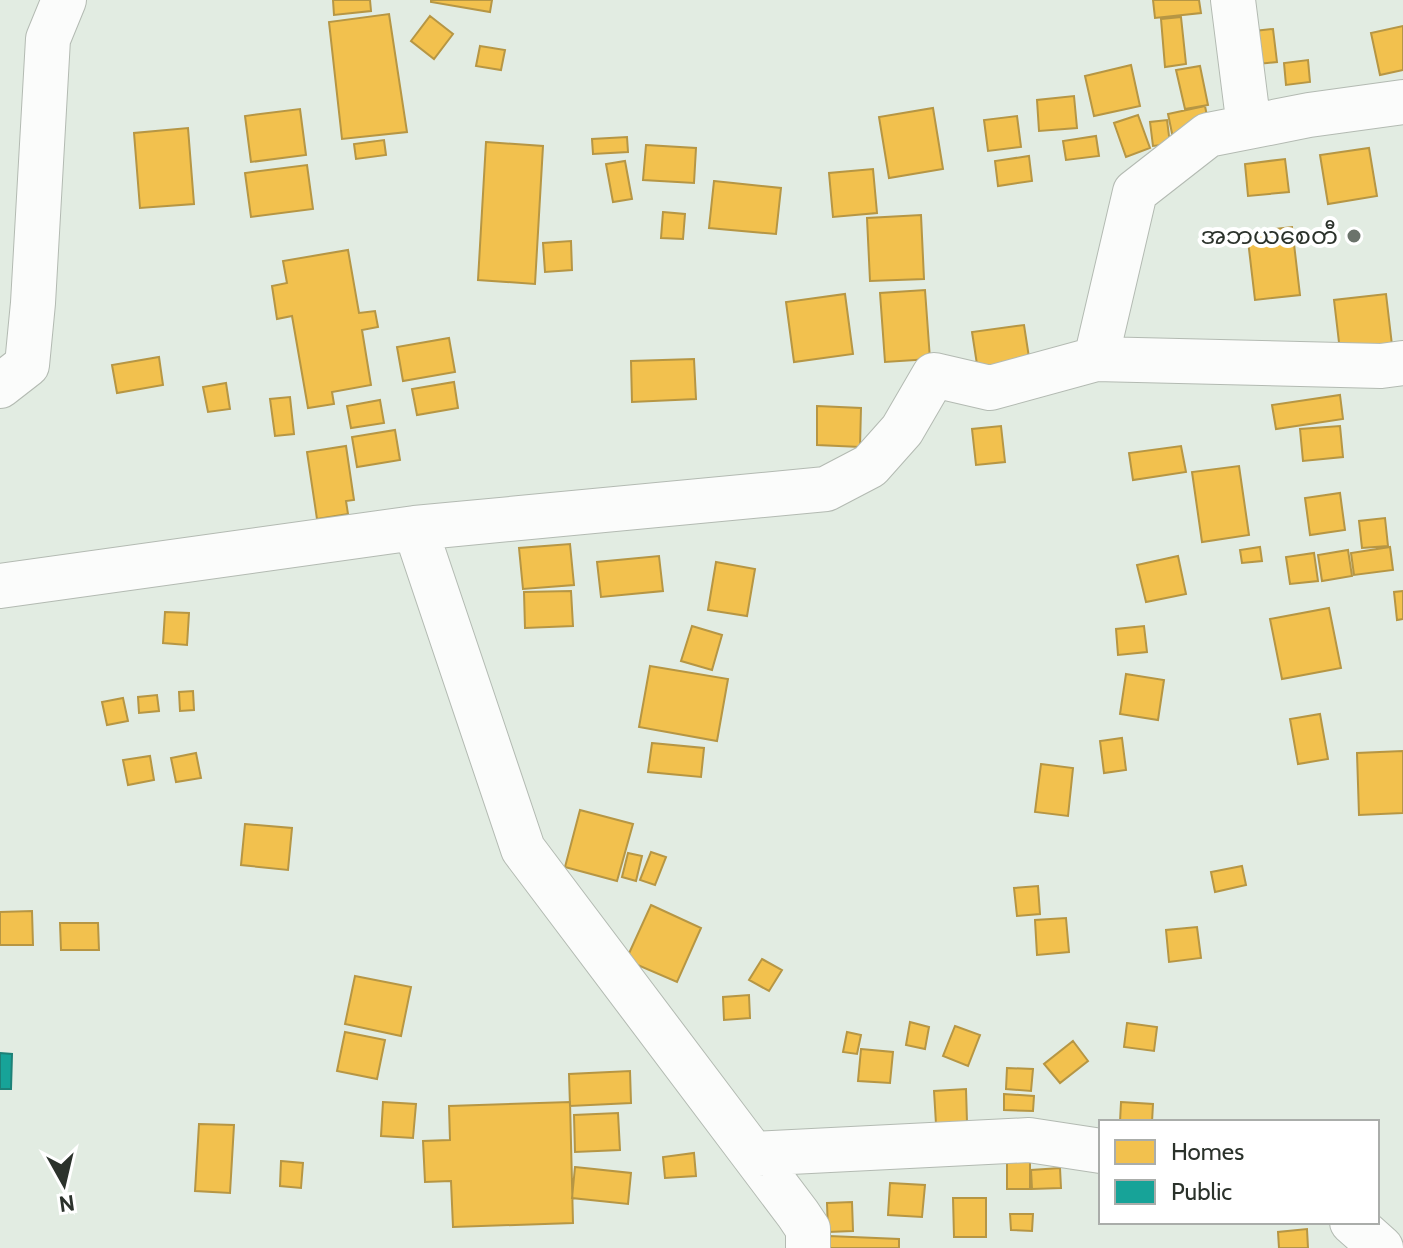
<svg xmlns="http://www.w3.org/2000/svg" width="1403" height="1248" viewBox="0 0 1403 1248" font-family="Cabin,'Noto Sans Myanmar',sans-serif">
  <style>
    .homes { fill: #f2c14e; stroke: #b69644; stroke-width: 2 }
    .public { fill: #17a398; stroke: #1d8177; stroke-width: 2 }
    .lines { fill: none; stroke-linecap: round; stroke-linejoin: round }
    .minor-casing { stroke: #b3bab2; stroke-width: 46 }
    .minor { stroke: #fbfcfb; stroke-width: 44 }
    .poi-dot { fill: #6b736b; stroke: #fff; stroke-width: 3 }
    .labels { text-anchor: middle; stroke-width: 8; stroke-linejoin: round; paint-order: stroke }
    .poi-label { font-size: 24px; fill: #2b322b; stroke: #fff; text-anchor: end }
  </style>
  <rect width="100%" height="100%" fill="#e2ece2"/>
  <path class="homes" d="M333 0H370L371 11 334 15Z
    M431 0H492L490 12 431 2Z
    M1153 0H1199L1201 13 1155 18Z
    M389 14 407 132 342 139 329 22Z
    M430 16 453 34 434 59 411 41Z
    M1181 17 1186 64 1165 67 1161 19Z
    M1403 26V70L1380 75 1371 33Z
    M1273 29 1277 62 1249 65 1245 32Z
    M480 46 505 50 501 70 476 66Z
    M1308 60 1310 82 1286 85 1284 63Z
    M1131 65 1140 106 1094 116 1085 76Z
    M1200 66 1208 105 1185 109 1176 70Z
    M1074 96 1077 128 1039 131 1037 100Z
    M1205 106 1210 131 1173 138 1168 114Z
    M933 108 943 169 889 178 879 117Z
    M300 109 306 155 251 162 245 116Z
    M1138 115 1150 148 1126 157 1114 123Z
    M1017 116 1021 147 988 151 984 120Z
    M1167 120 1170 144 1153 146 1150 122Z
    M188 128 194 204 140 208 134 133Z
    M1096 136 1099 156 1066 160 1063 141Z
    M627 137 628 152 593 154 592 139Z
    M384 140 386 155 356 159 354 144Z
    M486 142 543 146 535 284 478 280Z
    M646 145 696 148 694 183 643 180Z
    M1369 148 1377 196 1328 204 1320 155Z
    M1029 156 1032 181 998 186 995 161Z
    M1285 159 1289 192 1248 196 1245 164Z
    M625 161 632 199 613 202 606 164Z
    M307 165 313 209 251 217 245 173Z
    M873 169 877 213 833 217 829 173Z
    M714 181 781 188 776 234 709 228Z
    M663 212 685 214 683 239 661 238Z
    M921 215 924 279 870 281 867 218Z
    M1292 227 1300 295 1255 300 1247 232Z
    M571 241 572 270 545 272 543 243Z
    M348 250 359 313 375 311 378 327 362 330 371 385 332 392 334 404 308 408 292 316 277 319 272 286 287 283 283 261Z
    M925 290 930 359 885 362 880 293Z
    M845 294 853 354 794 362 786 302Z
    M1386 294 1392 345 1340 351 1334 300Z
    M1024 325 1030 364 978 371 972 332Z
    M449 338 455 372 403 381 397 347Z
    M159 357 163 385 117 393 112 365Z
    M694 359 696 399 632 402 631 361Z
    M454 382 458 408 417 415 412 389Z
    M226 383 230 409 208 412 203 387Z
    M1340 395 1343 419 1276 429 1272 405Z
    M290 397 294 434 275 436 270 399Z
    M380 400 384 423 351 428 347 406Z
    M817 406 861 408 860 447 817 445Z
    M1001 426 1005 462 976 465 972 429Z
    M1340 426 1343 457 1303 461 1300 429Z
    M395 430 400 460 357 467 352 437Z
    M346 446 354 500 346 501 348 514 317 519 307 452Z
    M1181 446 1186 472 1133 480 1129 453Z
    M1239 466 1249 535 1202 542 1192 472Z
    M1340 493 1345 530 1310 535 1305 498Z
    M1385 518 1388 546 1362 548 1359 521Z
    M570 544 574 585 523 589 519 548Z
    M1260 547 1262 561 1242 563 1240 550Z
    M1390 547 1393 570 1354 575 1351 553Z
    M1348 550 1352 576 1322 581 1318 555Z
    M1314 553 1318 581 1290 584 1286 557Z
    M659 556 663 591 601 597 597 562Z
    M1178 556 1186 594 1146 602 1137 565Z
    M716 562 755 569 747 616 708 610Z
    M571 591 573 626 525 628 524 592Z
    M1403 591V619L1397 620 1394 592Z
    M1329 608 1341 668 1282 679 1270 619Z
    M165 612 189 613 187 645 163 643Z
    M692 626 722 635 712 670 681 661Z
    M1144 626 1147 652 1118 655 1116 629Z
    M650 666 728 679 717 741 639 727Z
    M1126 674 1164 680 1158 720 1120 714Z
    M193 691 194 710 180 711 179 692Z
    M157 695 159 711 139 713 138 697Z
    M123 698 128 721 107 725 102 702Z
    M1320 714 1328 759 1298 764 1290 719Z
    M1122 738 1126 770 1104 773 1100 741Z
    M652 743 704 748 701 777 648 772Z
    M1403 751V813L1359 815 1357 753Z
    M196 753 201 778 176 782 171 758Z
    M150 756 154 780 128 785 123 760Z
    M1041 764 1073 768 1068 816 1035 812Z
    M580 810 633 824 617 881 565 867Z
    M245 824 292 828 288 870 241 865Z
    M651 852 666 857 655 885 640 880Z
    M628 853 642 856 636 881 622 877Z
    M1242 866 1246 885 1215 892 1211 872Z
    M1038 886 1040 914 1017 916 1014 888Z
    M651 905 701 928 677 982 626 960Z
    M32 911 33 945H0V912Z
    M1066 918 1069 952 1037 955 1035 920Z
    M60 923H98L99 950H61Z
    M1197 927 1201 958 1169 962 1166 930Z
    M762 959 782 970 769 991 749 980Z
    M355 976 411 987 401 1036 345 1024Z
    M749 995 750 1018 724 1020 723 997Z
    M910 1022 929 1027 925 1049 906 1045Z
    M1127 1023 1157 1027 1154 1051 1124 1047Z
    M955 1026 980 1035 968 1066 943 1056Z
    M345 1032 385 1040 377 1079 337 1071Z
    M847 1032 861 1035 857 1054 843 1052Z
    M1073 1041 1088 1061 1060 1083 1044 1064Z
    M861 1049 893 1052 890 1083 858 1081Z
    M1007 1068 1033 1069 1031 1091 1006 1089Z
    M630 1071 631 1103 570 1106 569 1074Z
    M966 1089 967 1122 936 1124 934 1091Z
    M1004 1094 1034 1096 1033 1111 1004 1110Z
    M383 1102 416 1104 413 1138 381 1136Z
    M570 1102 573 1223 453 1227 451 1181 425 1182 423 1141 450 1140 449 1106Z
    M1121 1102 1153 1104 1152 1122H1120Z
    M618 1113 620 1150 575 1152 574 1115Z
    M199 1124 234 1125 230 1193 195 1191Z
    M694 1153 696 1176 665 1178 663 1157Z
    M1007 1159H1030V1189H1007Z
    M281 1161 303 1163 301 1188 280 1186Z
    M575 1167 631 1173 628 1204 572 1198Z
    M1060 1168 1061 1188 1032 1189 1031 1170Z
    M890 1183 925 1185 922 1217 888 1215Z
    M953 1198H986V1237H954Z
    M852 1202 853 1231 828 1232 827 1203Z
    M1010 1214H1033L1032 1231 1011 1230Z
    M1307 1229 1308 1248H1279L1278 1232Z
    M829 1236 899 1239V1248H829Z"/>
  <path class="public" d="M0 1053 12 1054 11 1089H0Z"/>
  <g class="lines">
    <g class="minor-casing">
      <path id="minor" d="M1233 0 1249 127
        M1096 359 1135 192 1208 135 1309 115 1403 102
        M0 386 27 365 33 303 48 39 64 0
        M415 528 523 849 798 1214 808 1229V1248
        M0 586 415 528 826 489 870 466 902 430 934 375 990 388 1096 359 1381 366 1403 363
        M753 1154 1029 1140 1101 1151
        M1352 1222 1381 1248"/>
    </g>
    <use href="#minor" class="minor"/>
  </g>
  <circle class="poi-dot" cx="1354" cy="236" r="8"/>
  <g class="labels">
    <g class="poi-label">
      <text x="1338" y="244">အဘယစေတီ</text>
    </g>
  </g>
  <rect x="1099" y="1120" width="280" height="104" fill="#ffffff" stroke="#aaadaa" stroke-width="2"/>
  <rect x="1115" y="1140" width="40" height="24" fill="#f2c14e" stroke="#aaadaa" stroke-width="2"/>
  <text x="1171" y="1160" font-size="24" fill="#2b322b">Homes</text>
  <rect x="1115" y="1180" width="40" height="24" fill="#17a398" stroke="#aaadaa" stroke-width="2"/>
  <text x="1171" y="1200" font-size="24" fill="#2b322b">Public</text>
  <g transform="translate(64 1184) rotate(172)" stroke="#ffffff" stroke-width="6" paint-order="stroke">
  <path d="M0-6L14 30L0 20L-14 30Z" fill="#2b322b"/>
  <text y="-12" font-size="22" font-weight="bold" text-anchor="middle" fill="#2b322b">N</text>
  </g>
</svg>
